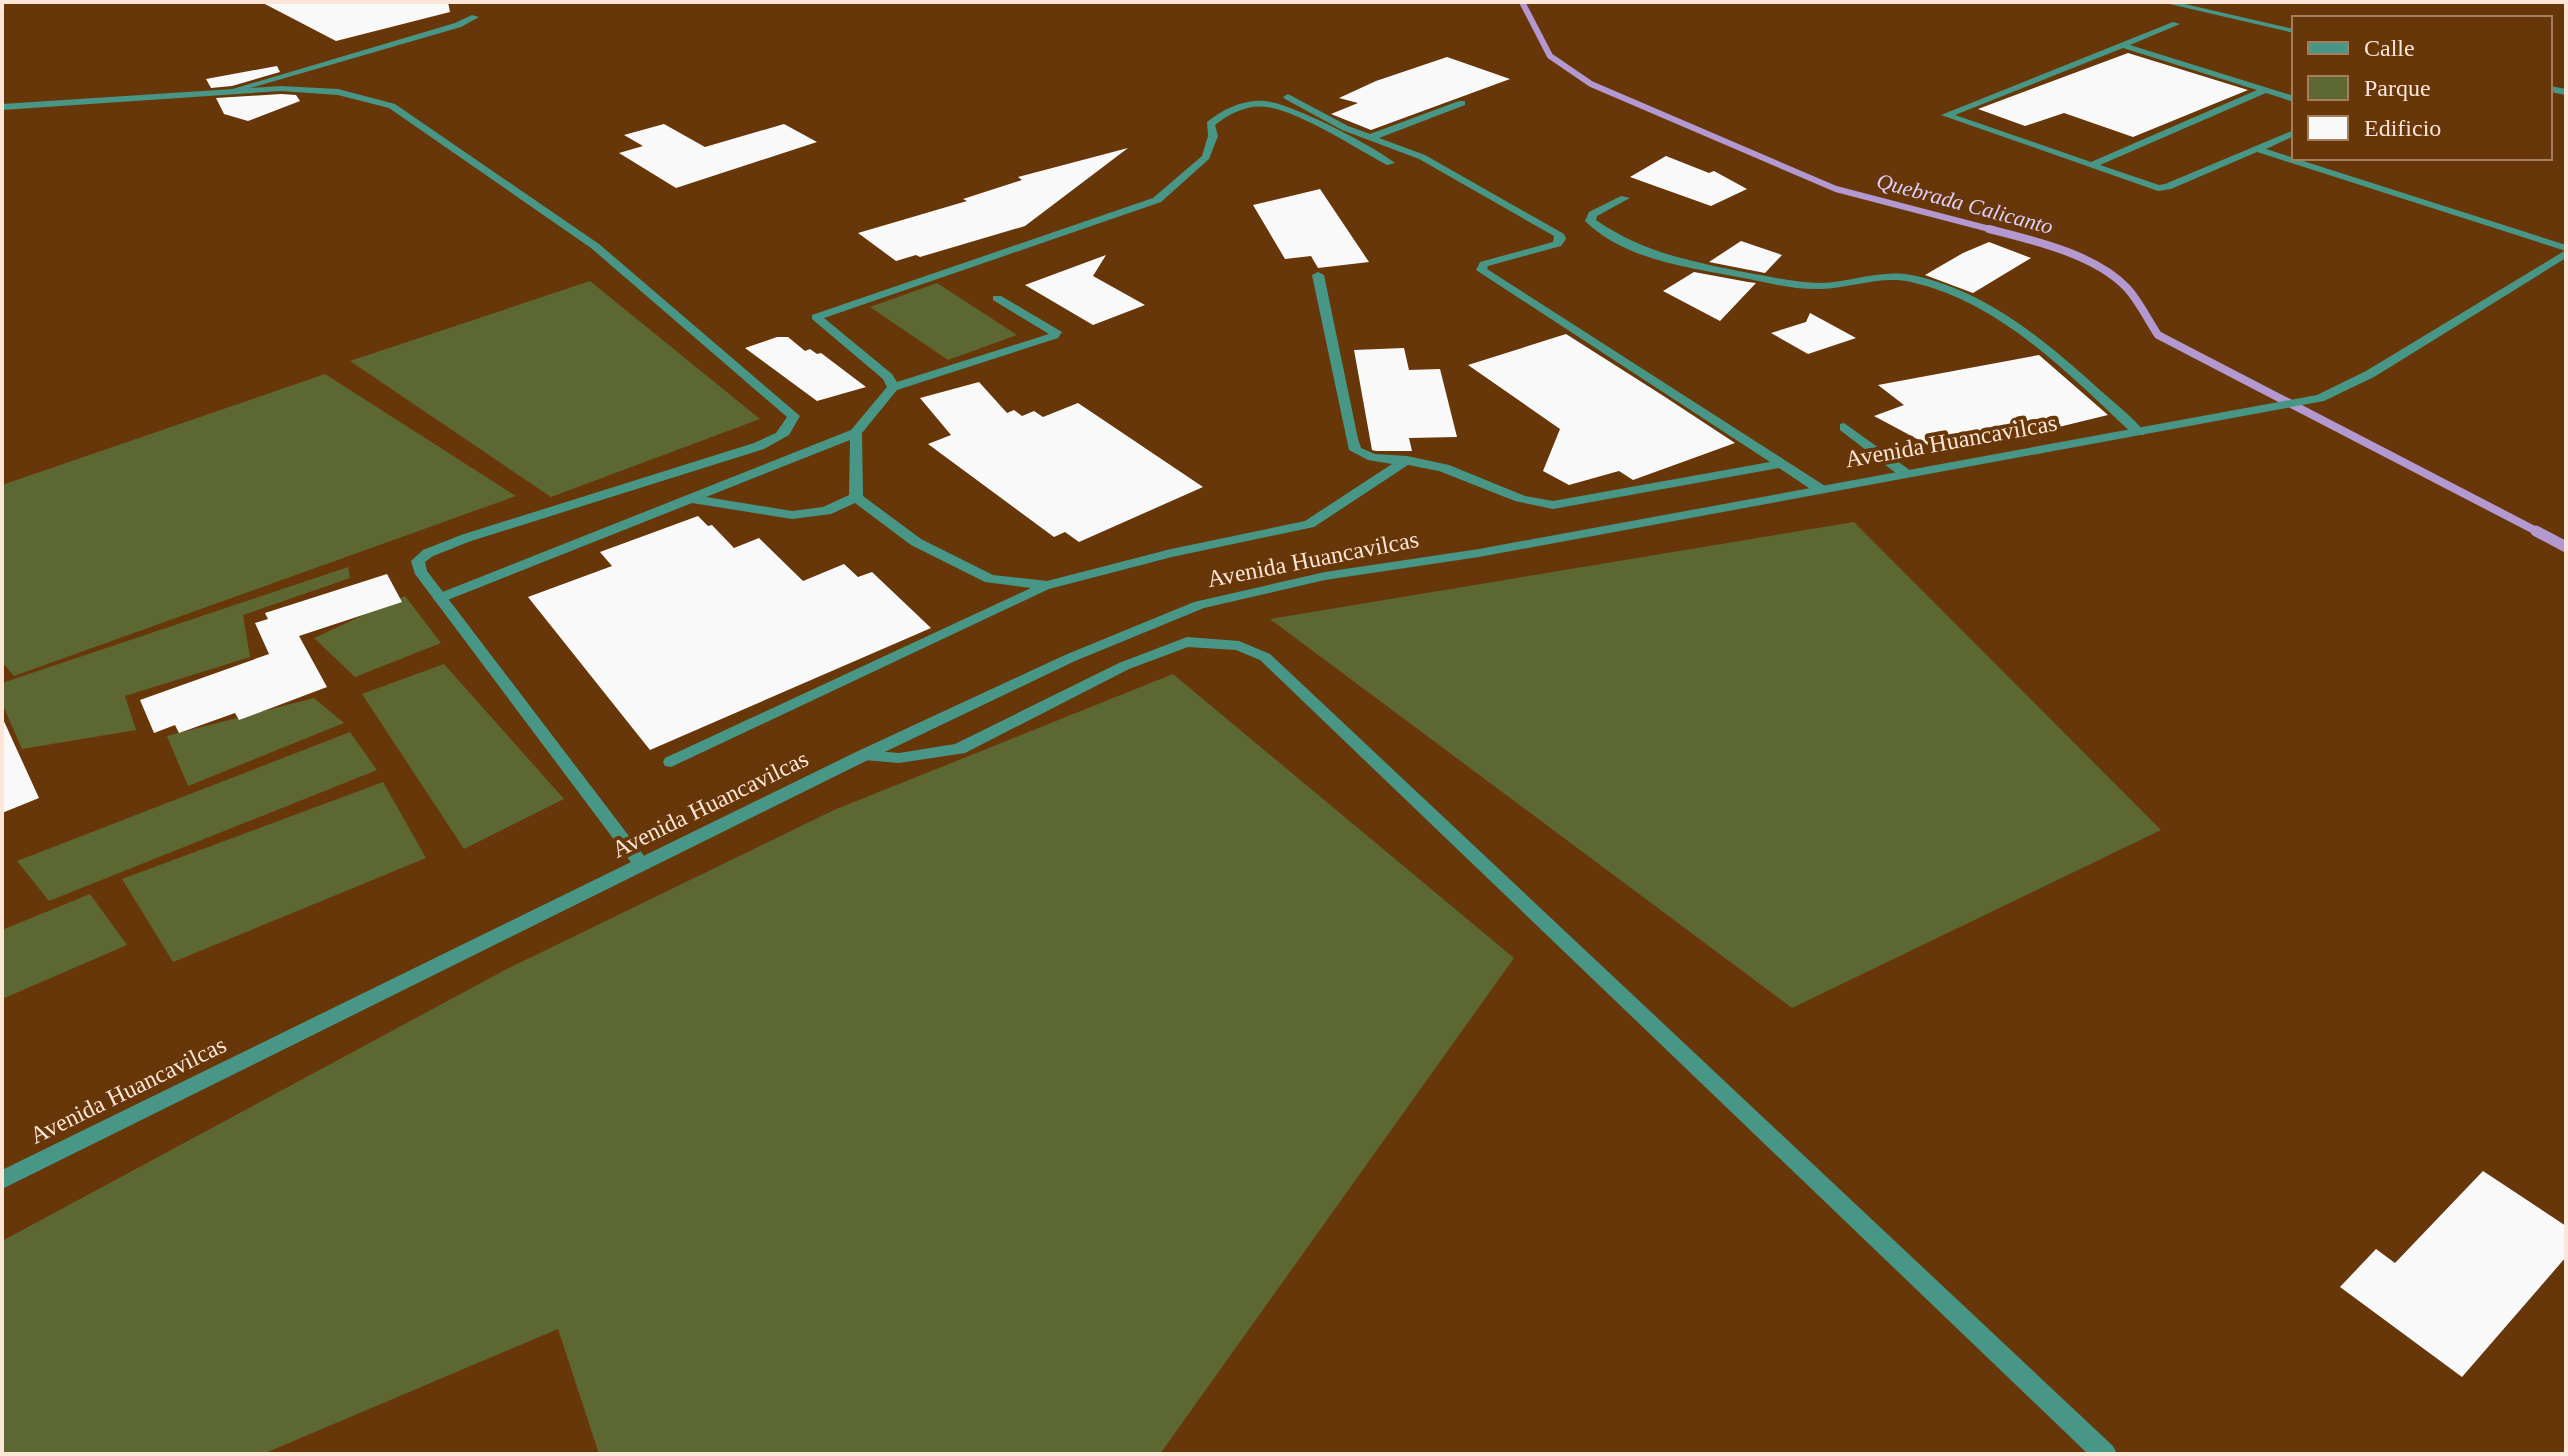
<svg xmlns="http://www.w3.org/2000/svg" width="2568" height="1456" viewBox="0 0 2568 1456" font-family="Georgia,serif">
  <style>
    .green { fill: #5d6732 }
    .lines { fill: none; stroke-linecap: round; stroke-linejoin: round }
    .stream-far2 { stroke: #b399cf; stroke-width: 6 }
    .stream-far1 { stroke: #b399cf; stroke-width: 8 }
    .stream { stroke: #b399cf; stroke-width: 11 }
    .building { fill: #f9f9f9 }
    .service { fill: #489786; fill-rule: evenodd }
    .minor { fill: #489786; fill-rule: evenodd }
    .tertiary { fill: #489786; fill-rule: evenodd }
    .labels { text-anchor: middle; stroke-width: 8; stroke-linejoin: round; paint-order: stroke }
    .far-water-label { font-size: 22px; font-style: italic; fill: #ddd0fd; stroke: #67370a }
    .street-label { font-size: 24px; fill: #fde6d7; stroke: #67370a }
  </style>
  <rect width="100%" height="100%" fill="#67370a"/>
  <path class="green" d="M590 281 760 419 551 497 350 361Z
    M937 283 1017 335 948 360 870 307Z
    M325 374 516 496 14 676 2 662V485Z
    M1854 522 2161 830 1792 1008 1270 619Z
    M348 567 350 578 243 615 250 657 125 696 136 730 22 749 2 703V683Z
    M405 596 441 643 355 677 314 638Z
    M444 664 564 799 464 849 362 694Z
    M1173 674 1514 958 1160 1454H599L558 1329 263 1454H2V1241L505 970 834 810Z
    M314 698 344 723 188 786 167 736Z
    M350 732 377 770 49 901 17 861Z
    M383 782 426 858 173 962 122 879Z
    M90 894 127 945 2 999V930Z"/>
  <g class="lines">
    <path class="stream-far2" d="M1522 2 1550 56 1591 84 1836 189 1997 231"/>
    <path class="stream-far1" d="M1989 229C2032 240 2095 254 2127 288 2139 301 2148 320 2158 335L2540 533"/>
    <path class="stream" d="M2536 531 2566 547"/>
  </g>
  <path class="building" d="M261 2H448L450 12 336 41Z
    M2128 53 2248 90 2133 137 2064 113 2025 126 1978 109Z
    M1447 57 1510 79 1371 130 1331 114 1358 103 1339 98 1376 81Z
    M277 66 280 72 232 86 211 88 206 79Z
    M281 94 296 95 300 101 248 121 224 114 216 98Z
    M664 124 705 147 784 124 817 142 676 188 619 153 643 146 624 135Z
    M1128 148 1025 226 920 257 916 255 896 261 858 233 967 201 963 199 1022 180 1018 177Z
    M1666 156 1709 173 1714 171 1747 189 1711 206 1630 177Z
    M1320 189 1369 262 1318 268 1311 256 1285 259 1253 205Z
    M1741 241 1782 255 1765 273 1709 262Z
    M1989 242 2031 258 1973 293 1925 275 1963 253Z
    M1106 255 1093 276 1145 305 1093 325 1025 285Z
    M1694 272 1748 282 1756 283 1720 321 1663 291Z
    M1810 313 1856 338 1808 354 1771 333 1806 322Z
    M1566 334 1662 395 1735 443 1633 480 1619 471 1569 485 1543 471 1560 429 1468 365Z
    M777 337H788L805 351 810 349 817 354 821 353 866 387 817 401 745 348Z
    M1404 348 1409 370 1440 369 1457 437 1409 438 1412 451H1376L1372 450 1354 350Z
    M2039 355 2108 415 2014 438 1998 427 1952 448 1942 442 1932 447 1874 416 1904 405 1878 385Z
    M979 382 1007 413 1014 410 1022 416 1034 411 1043 417 1078 403 1203 487 1079 542 1065 532 1054 537 928 444 951 435 920 398Z
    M698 516 708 526 712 525 734 548 759 538 803 581 844 564 858 577 872 572 931 628 650 750 528 597 612 566 600 552Z
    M387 574 402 602 299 636 327 687 239 720 235 713 179 733 175 725 154 733 140 700 269 654 255 623 268 619 265 613Z
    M2 717 39 798 2 813Z
    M2483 1171 2566 1226V1257L2462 1377 2340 1287 2376 1249 2395 1263Z"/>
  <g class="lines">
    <path class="service" d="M472 15 479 17 461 27 233 93 226 91 455 23Z
      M2173 22 2180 24 2130 45 2294 96V102L2266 93 2100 165 2159 185 2165 184 2294 130V136L2266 149 2566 245V251L2257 152 2171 189 2158 191 1941 115ZM2123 48 2257 90 2091 162 1955 115Z
      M1288 94 1348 126 1370 134 1459 101H1465V105L1379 138 1425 155 1564 234 1566 239 1561 246 1488 266 1487 269 1825 486V492H1815L1779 468 1553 509 1515 501 1439 471 1408 465 1314 527 1172 557 1049 589 671 767 665 766 663 762 665 758 1031 588 985 582 911 545 855 503 831 514 792 519 692 503 445 601H435L433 598 435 595 851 430 887 387 883 379 812 319V315L1153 198 1202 156 1208 136 1207 122C1223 109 1244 99 1265 101 1291 103 1374 146 1395 163L1387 165C1355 148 1301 112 1267 107 1248 104 1230 113 1215 125L1218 136 1209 159 1161 202 824 318 892 374 897 382 1049 334 993 300V296H1001L1062 332 1058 338 897 390 862 433 863 496 921 539 993 575 1047 581 1171 549 1305 521 1392 464 1368 460 1349 450 1312 275 1318 272 1324 275 1358 439 1361 448 1375 454 1407 456 1449 465 1525 496 1553 501 1770 462 1476 270 1480 262 1553 242 1554 236 1419 159 1342 130 1285 99 1283 97ZM850 440 849 495 823 507 792 511 706 497Z
      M1844 423 1911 471V477H1901L1840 430V424Z"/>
    <path class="minor" d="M2161 2H2176L2294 29V33Z
      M281 86 338 89 395 104 599 244 800 416 789 435 764 449 471 541 433 556 425 562 427 571 648 861 651 865 648 869H636L415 574 411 561 423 550 461 535 754 443 776 433 787 417 591 248 389 108 338 95 281 91 2 110V104Z
      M2550 86 2566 89V95L2550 92Z
      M1621 196 1630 198 1597 216 1596 220C1643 253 1694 262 1749 273 1773 277 1796 283 1821 283 1851 282 1881 269 1911 275 1986 290 2046 341 2101 391 2116 404 2132 417 2145 432L2144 435H2134C2068 374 2002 303 1911 282 1882 275 1851 288 1821 289 1796 290 1773 284 1749 279 1694 268 1627 262 1585 221L1589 212Z
      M1187 637 1239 641 1270 654 2113 1446 2117 1454H2088L1260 660 1236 650 1188 647 1129 669 965 753 899 763 864 760 856 755 864 750 899 753 955 744 1119 663Z"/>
    <path class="tertiary" d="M2566 250V258L2374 377 2324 401 1479 557 1325 580 1204 608 1075 661 870 759 2 1189V1170L858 751 1065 655 1194 602 1325 572 1479 549 2317 395 2366 371Z"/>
  </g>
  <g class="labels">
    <g class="far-water-label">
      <text transform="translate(1965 203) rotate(15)" y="8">Quebrada Calicanto</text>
    </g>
    <g class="street-label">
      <text transform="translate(1951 441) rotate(-10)" y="8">Avenida Huancavilcas</text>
      <text transform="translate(1313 559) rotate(-11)" y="8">Avenida Huancavilcas</text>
      <text transform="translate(710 804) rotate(-26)" y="8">Avenida Huancavilcas</text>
      <text transform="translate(128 1090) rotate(-26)" y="8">Avenida Huancavilcas</text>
    </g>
  </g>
  <rect width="2568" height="1456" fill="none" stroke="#fde6d7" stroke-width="8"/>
  <rect x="2292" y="16" width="260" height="144" fill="#67370a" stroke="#a37d5c" stroke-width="2"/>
  <rect x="2308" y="42" width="40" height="12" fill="#489786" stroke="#a37d5c" stroke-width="2"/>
  <text x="2364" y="56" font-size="24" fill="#fde6d7">Calle</text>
  <rect x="2308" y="76" width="40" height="24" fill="#5d6732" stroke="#a37d5c" stroke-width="2"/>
  <text x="2364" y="96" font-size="24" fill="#fde6d7">Parque</text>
  <rect x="2308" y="116" width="40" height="24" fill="#f9f9f9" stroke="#a37d5c" stroke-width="2"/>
  <text x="2364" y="136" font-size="24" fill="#fde6d7">Edificio</text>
</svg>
